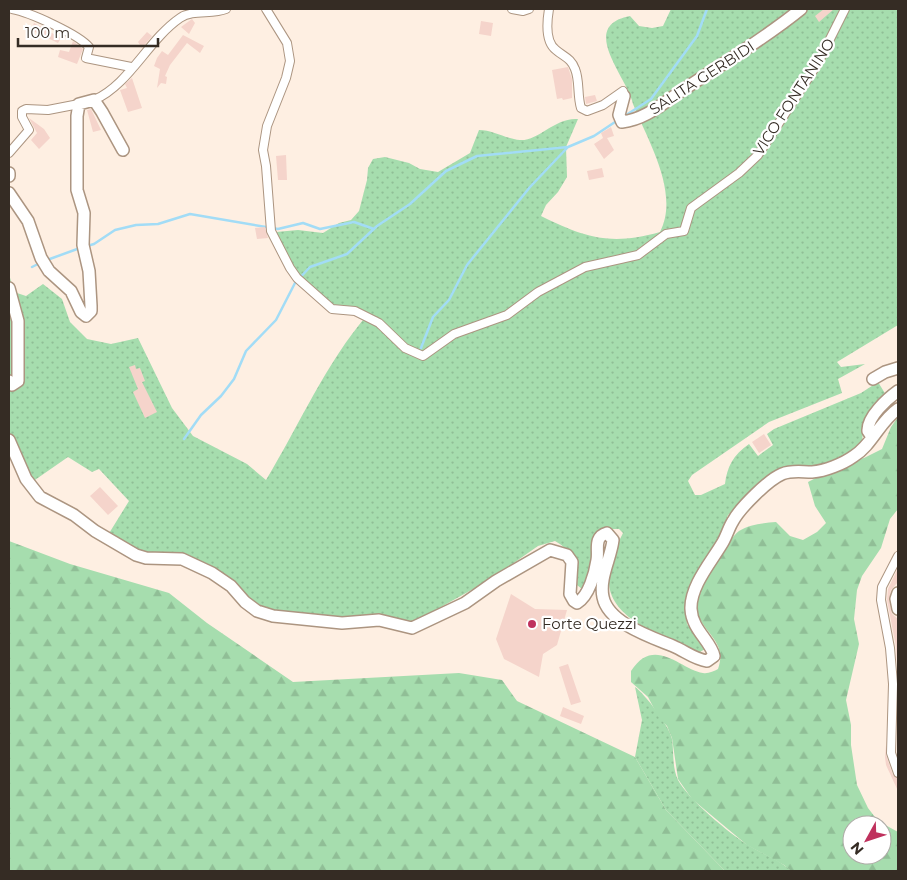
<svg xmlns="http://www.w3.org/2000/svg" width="907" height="880" viewBox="0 0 907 880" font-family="Montserrat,sans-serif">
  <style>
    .grass { fill: url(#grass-dots) }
    .forest { fill: url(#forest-firs); fill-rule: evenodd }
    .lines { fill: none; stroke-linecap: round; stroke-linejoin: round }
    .stream { stroke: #a2dcf6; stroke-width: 2.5 }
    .building { fill: #f5d4cb }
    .pedestrian-casing { stroke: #ac9581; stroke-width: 10 }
    .minor-casing { stroke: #ac9581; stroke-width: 14 }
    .pedestrian { stroke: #fff; stroke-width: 8 }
    .minor { stroke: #fff; stroke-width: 11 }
    .poi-dot { fill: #bf315d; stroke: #fff; stroke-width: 2 }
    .labels { text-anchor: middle; stroke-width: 4.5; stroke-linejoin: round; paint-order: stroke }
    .street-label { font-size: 15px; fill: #352c24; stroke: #fff }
    .poi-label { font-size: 15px; fill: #352c24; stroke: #fff; text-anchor: start }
  </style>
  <defs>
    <pattern id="grass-dots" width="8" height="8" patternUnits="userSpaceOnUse" patternTransform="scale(1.25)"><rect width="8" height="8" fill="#a6ddae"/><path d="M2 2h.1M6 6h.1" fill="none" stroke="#90be96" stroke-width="1.8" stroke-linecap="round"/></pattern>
    <pattern id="forest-firs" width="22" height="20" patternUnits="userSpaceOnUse" patternTransform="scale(1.25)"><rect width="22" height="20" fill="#a6ddae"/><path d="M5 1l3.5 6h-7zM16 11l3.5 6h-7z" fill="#90be96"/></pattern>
  </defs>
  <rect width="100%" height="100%" fill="#feefe2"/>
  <path class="grass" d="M671 9H898V325L837 362 841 367 865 364 838 379 842 393 769 422 692 475 688 481 695 495H701L725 484C727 467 733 455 749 444L758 456 773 445 767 434 774 429 861 393 878 382 886 395 863 429 862 444C848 455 833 463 815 466 801 468 788 467 776 473L728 515 718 539 697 575 686 611 687 624 705 649 700 652C672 641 608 620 609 581 610 569 616 555 618 543L623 533 619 529H603L594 536 591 571 582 589 577 585C580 565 574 552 555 541L538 546 491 579 416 621 331 619 274 612 257 607 226 577 138 551 108 535 129 501 99 469 92 472 68 457 32 482 9 432V274L14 292 26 296 43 284 62 299 70 322 87 339 111 344 138 338 172 408 193 436 247 464 266 480C300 424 325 364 368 314L331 304 302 279 291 265 276 232 298 230 323 233 339 223 351 220 359 211 367 180 368 168 373 159 385 157 409 163 420 169 438 172 470 153 479 130C493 130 506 139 520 140 539 141 555 117 578 119L566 147 567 177 558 192 546 205 541 216C586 238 611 246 660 232 680 193 648 141 633 104 628 78 577 26 630 16L639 26 652 28 663 26Z
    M635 687C645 694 670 727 672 739 674 752 672 768 678 780 688 799 730 834 748 845 762 854 779 859 791 871H725L666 810 635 757 642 720Z"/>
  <path class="forest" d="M898 417V509L890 519 881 548 862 576 857 590 854 619 859 644 846 700 851 725V745L857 785 868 808 878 821 898 832V871H791L784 865 747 845 692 799 678 779 672 738 667 726 659 718 648 697 631 682V671C654 635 680 669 703 673 708 674 714 671 718 669 728 641 702 633 697 611 693 596 727 540 739 531 750 524 764 523 776 522L790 536 803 540 817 532 826 523 815 506 808 482 843 464 864 458 882 449 891 427ZM852 825H882V855H852Z
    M9 541 70 564 169 593 207 623 293 682 459 673 502 680 517 701 635 757 666 810 725 871H9Z"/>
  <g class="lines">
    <path class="stream" d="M623 117 651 99 697 36 707 9
      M87 246 94 244 115 230 136 225 158 224 190 214 278 229 303 223 320 229 354 222 374 229
      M47 260 80 248
      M32 267 40 263
      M421 348 433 317 449 300 467 265 530 187 568 147 594 136 618 120
      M184 439 201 415 221 396 234 379 246 351 276 320 295 283 310 267 347 254 377 226 410 204 446 171 477 156 568 147"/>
  </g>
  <path class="building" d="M824 9H834L819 22 815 16Z
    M192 19 195 23 189 34 181 27Z
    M481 21 493 23 491 36 479 34Z
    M34 23 61 38 58 43 31 30Z
    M147 32 152 36 142 48 138 42Z
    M183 35 204 46 200 53 187 43 170 65 165 76 167 77 166 84 161 83 157 88 160 69 154 66 157 58 162 51 168 55Z
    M73 41 83 49 77 64 58 57 60 50 69 52Z
    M568 67 572 79V98L563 100 562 98 557 99 552 70Z
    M132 78 142 108 128 112 120 90 127 88 125 84Z
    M595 95 597 101 586 104 585 97Z
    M91 109 101 130 93 132 87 110Z
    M29 118 44 129 50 138 39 149 31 140 37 133Z
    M611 127 614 136 607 138 614 150 604 159 594 144 603 138 601 133Z
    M286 155 287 180H278L276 156Z
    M602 168 604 177 589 180 587 171Z
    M265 227 268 238 257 239 255 228Z
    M135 365 136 369 140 368 145 381 142 382 157 412 145 418 133 392 138 389 129 367Z
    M764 434 771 445 759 453 752 442Z
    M100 487 118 506 108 515 90 496Z
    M898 568V582L891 590 889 600 892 614 898 619V679L896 647 887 600 888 589Z
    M511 594 535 609 567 610 557 645 543 654 539 677 504 659 496 639Z
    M568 664 581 702 571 705 559 667Z
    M563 707 584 716 581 724 560 716Z
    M886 745V755L893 775 898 778V791L886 765 885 757Z"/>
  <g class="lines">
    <g class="pedestrian-casing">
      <path id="pedestrian" d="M12 9C29 12 78 34 89 47L86 58 131 67
        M266 9 287 43 290 61 286 78 267 126 263 150 266 166 271 231 290 268 297 278 332 309 355 311 379 323 405 348 423 356 454 334 507 315 538 292 585 267 638 255 666 234 684 231 691 208 739 173 758 155 818 63 845 9
        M512 9 523 11 529 9
        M549 9C547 21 545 42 556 50 564 57 571 58 575 69 580 81 577 95 581 108L587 111 603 105 623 91 624 94
        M94 100C129 85 148 40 180 18 193 9 212 15 226 9
        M9 153 29 130 22 117V111L26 109 48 110 79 104
        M898 556 882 587 881 600 890 648 893 684 891 753 898 773"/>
    </g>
    <g class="minor-casing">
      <path id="minor" d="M624 96 619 115 622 122C646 119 663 103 683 90 723 63 763 40 801 9
        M9 173V176
        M9 193 28 221 41 258 49 271 71 291 81 312 86 316 91 311V306L89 271 83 245 84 213 77 190V116L79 104 94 100 102 112 123 150
        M9 288 18 321V381L12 385 9 381
        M873 379 885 372 898 368
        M872 437 868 431C867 417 887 399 898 391
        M9 440 26 479 40 497 74 515 95 531 136 555 146 558 182 559 212 573 231 586 245 602 257 611 273 616 342 623 379 620 412 628 465 603 496 581 550 550 567 555 572 562 570 594 574 601 577 603C589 596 595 573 597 560 599 550 593 537 607 533L613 540C611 558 599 578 603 597 608 623 651 637 673 646 685 651 694 659 707 661L714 656C711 641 692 630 691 609 690 586 712 561 723 542 727 535 729 527 733 521 740 508 768 480 782 474 792 470 801 472 812 472 825 471 843 464 854 456 872 445 880 421 898 409
        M898 593 896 599 898 609"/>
    </g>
    <use href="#pedestrian" class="pedestrian"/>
    <use href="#minor" class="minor"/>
  </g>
  <circle class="poi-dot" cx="532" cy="624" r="5"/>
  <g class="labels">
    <g class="street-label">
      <text transform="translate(702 78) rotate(-33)" y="5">SALITA GERBIDI</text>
      <text transform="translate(794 97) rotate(-57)" y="5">VICO FONTANINO</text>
    </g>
    <g class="poi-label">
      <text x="542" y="629">Forte Quezzi</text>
    </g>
  </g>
  <rect width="907" height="880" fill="none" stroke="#352c24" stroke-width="20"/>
  <g transform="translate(867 840) rotate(230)"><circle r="24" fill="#ffffff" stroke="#aeaba7"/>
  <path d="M0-4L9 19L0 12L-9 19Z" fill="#bf315d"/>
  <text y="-8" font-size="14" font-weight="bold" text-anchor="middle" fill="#352c24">N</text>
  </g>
  <path d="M18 38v8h140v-8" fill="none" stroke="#352c24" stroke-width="2.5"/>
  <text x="25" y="38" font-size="15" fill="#352c24" stroke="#ffffff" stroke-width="4" paint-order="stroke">100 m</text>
</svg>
